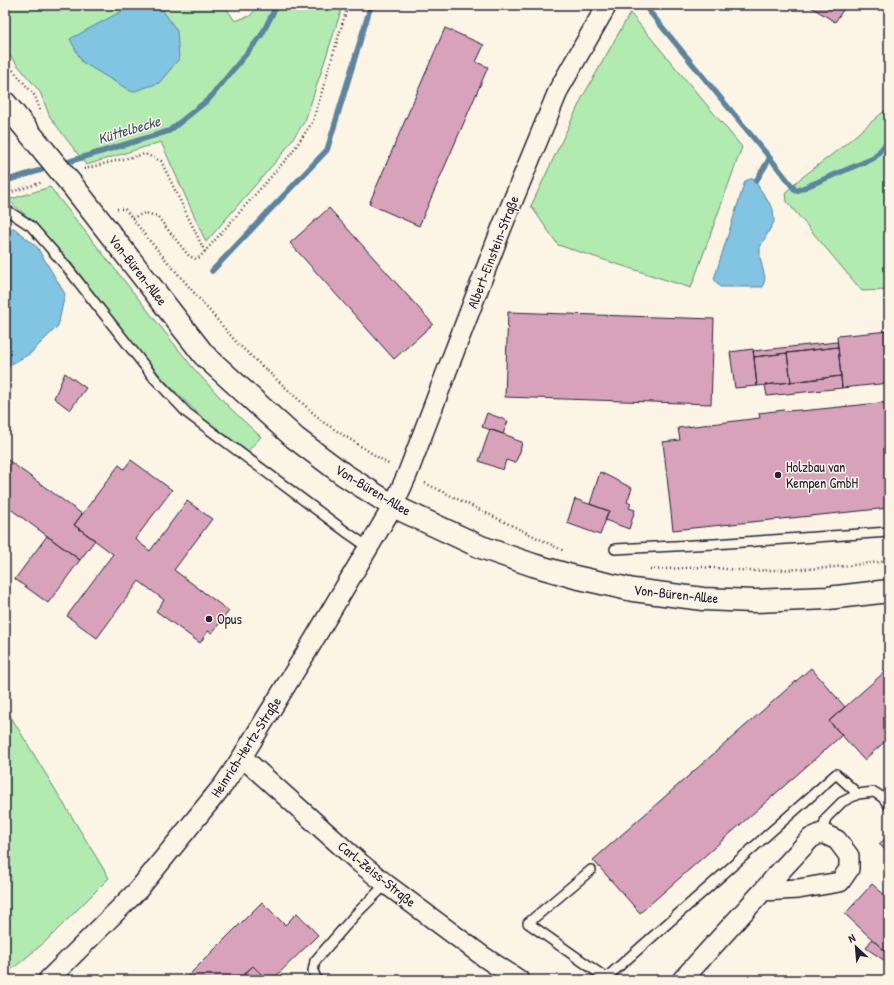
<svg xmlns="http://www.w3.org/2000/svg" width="894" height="985" viewBox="0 0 894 985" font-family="'Patrick Hand',sans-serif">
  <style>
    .green { fill: #b1ebb0; stroke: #6a8676 }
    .water { fill: #81c5e2; stroke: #5b849f }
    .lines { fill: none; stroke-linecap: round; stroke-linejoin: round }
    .stream { stroke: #5b849f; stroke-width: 5.5 }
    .building { fill: #d8a3ba; stroke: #22223b }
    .lane-casing { stroke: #22223b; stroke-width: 12 }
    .street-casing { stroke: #22223b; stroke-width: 22 }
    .secondary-casing { stroke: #22223b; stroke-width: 25 }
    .path { stroke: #22223b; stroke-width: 2.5; stroke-dasharray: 1 3; stroke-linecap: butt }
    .lane { stroke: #fcf5e5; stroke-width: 9 }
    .street { stroke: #fcf5e5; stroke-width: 19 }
    .secondary { stroke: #fcf5e5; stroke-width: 22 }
    .secondary-bridge-casing { stroke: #22223b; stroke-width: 25; stroke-linecap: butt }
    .secondary-bridge { stroke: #fcf5e5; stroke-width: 22 }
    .poi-dot { fill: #22223b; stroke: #fcf5e5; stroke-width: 1.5 }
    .labels { text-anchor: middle; stroke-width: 3; stroke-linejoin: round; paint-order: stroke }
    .street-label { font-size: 14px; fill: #22223b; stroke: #fcf5e5 }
    .poi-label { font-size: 14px; fill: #22223b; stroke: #fcf5e5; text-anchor: start }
    .water-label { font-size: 15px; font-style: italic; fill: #3e536d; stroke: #fcf5e5 }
  </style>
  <rect width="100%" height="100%" fill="#fcf5e5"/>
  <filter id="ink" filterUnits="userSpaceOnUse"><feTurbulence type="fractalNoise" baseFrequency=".025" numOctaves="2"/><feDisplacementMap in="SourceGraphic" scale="8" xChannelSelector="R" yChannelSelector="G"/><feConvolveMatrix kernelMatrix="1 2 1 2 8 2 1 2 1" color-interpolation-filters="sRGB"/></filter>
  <g filter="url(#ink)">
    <path class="green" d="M5 5H224L235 21 250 16 259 5H343L305 121 283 153 206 242 161 142 86 165 50 117 40 92 5 50Z
      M630 13 742 147 691 288 558 245 531 206 582 98Z
      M889 107V290L862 291 787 202 786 192 796 182 843 146Z
      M50 187 194 369 230 408 261 437 247 452 212 427 168 384 136 348 72 264 36 224 8 200Z
      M5 707 109 878 45 942 5 975Z"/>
    <path class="water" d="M133 5H159L177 31 179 59 159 83 132 92 82 62 70 39Z
      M753 178 773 209 774 222 760 247V257L765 278 763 287H720L714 279 745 181Z
      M14 228 37 247 65 294 58 326 31 353 5 368V229Z"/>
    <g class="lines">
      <path class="stream" d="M644 5 770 158 796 191 874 158 889 140
        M61 164 169 131 209 99 261 36 277 5
        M5 181 51 167
        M756 181 770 158
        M212 271 327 150 371 5"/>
    </g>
    <path class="building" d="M808 5H841L845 7 835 22Z
      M445 28 484 45 476 62 488 67 419 226 369 204Z
      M329 208 433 324 394 359 290 243Z
      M508 312 714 319 711 404 505 397Z
      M889 331V383L842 388 837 336Z
      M837 342 838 347 754 357 753 351Z
      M838 347 841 376 791 382 787 353Z
      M753 349 757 386 735 388 730 352Z
      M787 353 791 382 757 386 754 357Z
      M65 373 86 388 70 410 54 398Z
      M841 376 842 388 767 396 765 385Z
      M889 402V508L673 530 663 442 680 440 678 428 760 418 759 413 784 410 785 411 801 410V411Z
      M487 413 508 421 503 434 482 427Z
      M490 429 514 438 513 439 522 442 520 452 515 463 506 460 503 470 479 461Z
      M5 458 82 514 74 525 95 540 80 560 5 505Z
      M131 460 172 490 135 539 150 551 187 501 212 519 174 570 229 611 212 633 208 631 200 643 156 611 164 600 139 581 97 638 67 616 113 554 74 525 119 465 124 469Z
      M600 472 632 488 627 502 631 504 629 508 635 510 629 529 605 520 609 511 590 504Z
      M575 499 609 511 600 535 567 523Z
      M47 536 80 560 48 603 15 579Z
      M811 668 845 707 829 721 842 735 640 913 593 860Z
      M888 669 889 738 864 760 829 721Z
      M886 838 889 842V844L884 849 879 844Z
      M872 884 889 899V955L845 914Z
      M262 902 285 925 297 913 318 935 272 980H267L253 966 238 980H184Z
      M872 939 889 955 885 961 866 948Z
      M253 966 267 980H238Z"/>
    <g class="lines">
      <g class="lane-casing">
        <path id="lane" d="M5 209 31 226 65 265 155 379 187 413 345 531 368 547
          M615 549 714 544 889 532
          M822 833 826 818 842 802 858 794 874 792 882 797 889 805
          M591 870 528 923 606 978 836 774 858 794
          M317 980 313 971 315 961 355 915 386 884"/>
      </g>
      <g class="street-casing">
        <path id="street" d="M242 757 360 863 386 884 484 957 519 980
          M48 980 138 890 224 784 242 757 309 648 393 506 407 475 502 227 559 89 607 5
          M682 980 763 891 774 878 811 838 822 833 837 840 849 856V869L840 882 798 889 763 891"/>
      </g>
      <g class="secondary-casing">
        <path id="secondary" d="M5 103 45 152
          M72 185 204 355 295 438 343 474 393 506 481 547 533 565 575 577 633 590 703 599 754 601 828 598 889 591"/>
      </g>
      <path class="path" d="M5 61 35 96 41 113
        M84 169 127 158 145 154 161 161 205 252
        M5 194 43 182
        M117 209H125L149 240 237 343 323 422 390 465
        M132 218 145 213 157 216 189 256 196 259 200 257 291 154 313 121 348 5
        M425 483 564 551
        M650 570 702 567 751 571 826 568 889 561"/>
      <use href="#lane" class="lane"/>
      <use href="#street" class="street"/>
      <use href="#secondary" class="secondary"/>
      <g class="secondary-bridge-casing">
        <path id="secondary-bridge" d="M45 152 72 185"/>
      </g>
      <use href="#secondary-bridge" class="secondary-bridge"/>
    </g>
  </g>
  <g class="poi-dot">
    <circle cx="778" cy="475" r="4"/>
    <circle cx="209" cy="619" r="4"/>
  </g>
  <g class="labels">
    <g class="street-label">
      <text transform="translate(493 252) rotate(-69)" y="5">Albert-Einstein-Straße</text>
      <text transform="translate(138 270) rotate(52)" y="5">Von-Büren-Allee</text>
      <text transform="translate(373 490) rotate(31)" y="5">Von-Büren-Allee</text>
      <text transform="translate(676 594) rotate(6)" y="5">Von-Büren-Allee</text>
      <text transform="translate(246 747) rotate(-57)" y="5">Heinrich-Hertz-Straße</text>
      <text transform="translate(377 874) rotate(39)" y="5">Carl-Zeiss-Straße</text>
    </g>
    <g class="poi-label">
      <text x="786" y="472">Holzbau van<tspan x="786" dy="16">Kempen GmbH</tspan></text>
      <text x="217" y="624">Opus</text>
    </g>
    <g class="water-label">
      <text transform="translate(129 130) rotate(-17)" y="5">Küttelbecke</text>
    </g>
  </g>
  <rect width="894" height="985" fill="none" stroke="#fcf5e5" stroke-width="20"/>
  <rect x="10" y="10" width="874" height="965" fill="none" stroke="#22223b" stroke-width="1.5" filter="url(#ink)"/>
  <g transform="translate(856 947) rotate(334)" stroke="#fcf5e5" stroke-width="3" paint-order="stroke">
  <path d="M0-3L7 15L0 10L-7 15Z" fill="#22223b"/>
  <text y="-6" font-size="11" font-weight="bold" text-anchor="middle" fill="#22223b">N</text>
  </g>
</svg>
